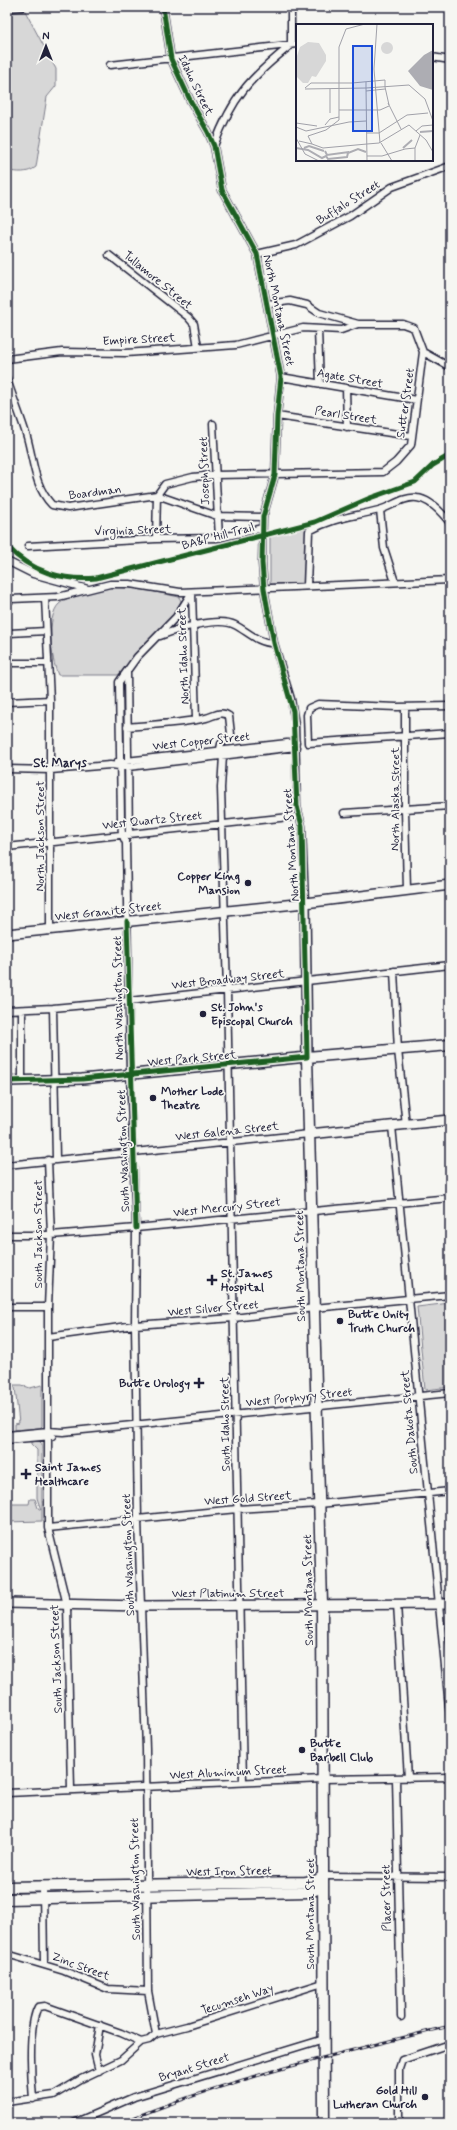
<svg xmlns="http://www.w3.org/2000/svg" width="457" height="2130" viewBox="0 0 457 2130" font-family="Mynerve,sans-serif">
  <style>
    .green { fill: #d7d7d7; stroke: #7c7c89 }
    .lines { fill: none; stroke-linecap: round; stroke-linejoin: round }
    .street-casing { stroke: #22223b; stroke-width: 9 }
    .secondary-casing { stroke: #22223b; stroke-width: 12 }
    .primary-casing { stroke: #22223b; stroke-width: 13 }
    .street { stroke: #f6f6f2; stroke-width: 6 }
    .secondary { stroke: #f6f6f2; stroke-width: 9 }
    .primary { stroke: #f6f6f2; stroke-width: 10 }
    .rail-casing { stroke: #22223b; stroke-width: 3 }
    .rail { stroke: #f6f6f2; stroke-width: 1.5; stroke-dasharray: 4.5; stroke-linecap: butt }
    .cycleway-casing { stroke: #f6f6f2; stroke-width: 8 }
    .cycleway { stroke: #1b5e20; stroke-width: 5 }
    .poi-dot { fill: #22223b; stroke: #f6f6f2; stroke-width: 1.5 }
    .labels { text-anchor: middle; stroke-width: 3.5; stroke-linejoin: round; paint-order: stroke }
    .street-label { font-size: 12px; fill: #22223b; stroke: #f6f6f2 }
    .poi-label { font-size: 12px; font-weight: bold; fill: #22223b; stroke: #f6f6f2; text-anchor: start }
    .neighbourhood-label { font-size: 13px; font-weight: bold; fill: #22223b; stroke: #f6f6f2 }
    .inset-river { fill: none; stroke: #adadb3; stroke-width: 2 }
    .inset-road { fill: none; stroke: #a1a1a9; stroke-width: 1 }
    .view { fill: #1d4ed8; fill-opacity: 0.15; stroke: #1d4ed8; stroke-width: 2 }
    .inset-edge { fill: none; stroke: #22223b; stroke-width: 2 }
  </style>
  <rect width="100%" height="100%" fill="#f6f6f2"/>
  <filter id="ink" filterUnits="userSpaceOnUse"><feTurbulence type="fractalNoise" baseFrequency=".025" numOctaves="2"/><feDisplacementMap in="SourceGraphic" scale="8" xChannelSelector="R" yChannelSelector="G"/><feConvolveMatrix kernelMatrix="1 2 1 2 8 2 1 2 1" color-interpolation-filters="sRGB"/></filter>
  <g filter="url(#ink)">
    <path class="green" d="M25 11 56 69V86L47 97 36 167C27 174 18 172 7 171V13Z
      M307 528 306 583 270 584V535Z
      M112 587 142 589 179 597 181 601 174 615 118 675H58C51 660 46 616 59 604 69 594 98 590 112 587Z
      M450 1303V1387L425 1390 417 1307Z
      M7 1385H22L30 1388 42 1385V1426L40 1428 15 1430V1424L19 1423 15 1387H7Z
      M31 1441H39L42 1444V1521L7 1522V1518L11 1517H7V1499L9 1504H29L30 1499H35L38 1508 41 1510 37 1498V1450L31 1444Z"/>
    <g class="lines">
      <g class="street-casing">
        <path id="street" d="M163 7 171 59 190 100 208 132 214 146 222 190 257 254 281 377 277 416 275 475 263 517 262 563 264 589 274 643 291 699 295 724 297 806 302 826 305 903
          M7 8 22 7
          M432 57 450 60
          M110 65 297 44
          M214 146C232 97 250 78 291 45V7
          M257 254 296 245 350 216 392 187 450 166
          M109 255 188 317 194 324 198 347
          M267 304 290 301 307 305 319 313 358 324
          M318 330 320 384
          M423 352 450 367
          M7 359 62 352 126 353 236 345 303 328 341 330 358 324H403L414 328 423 352 411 445 396 462 383 472 214 475 193 477 165 484 157 495 156 539
          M281 377 416 400
          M7 379C13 398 21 417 27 437 34 462 34 486 52 505L68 508 157 495 217 516 263 517
          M346 388 347 427
          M277 416 411 436
          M213 424 219 538
          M380 510 384 548 395 582
          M28 546 156 539 219 538 262 528
          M7 561 33 574 88 589
          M307 586 309 531C335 517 352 517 379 510 391 507 404 496 417 498 430 499 443 514 450 523
          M192 593 196 719
          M45 598 50 700V929
          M11 599 58 597 110 584H130L180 592 450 580
          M10 633 46 631
          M160 636C177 629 218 616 235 625 247 631 259 644 274 643
          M11 663H47
          M127 672 129 836
          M7 702 50 700
          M450 706 397 707 318 704 309 708 307 715 308 743 450 733
          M405 707V810L407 890
          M127 727C153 724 180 724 206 718 214 716 221 710 229 716L231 734 221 744 220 749
          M223 756 221 788 227 990 243 1782
          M117 762 296 742
          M7 769 51 770 110 765 128 767 296 747
          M344 813 450 806
          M7 847 299 816
          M394 971 398 1050 406 1125
          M53 1008 56 1159
          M7 1010 53 1008 129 1001 450 965
          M22 1010V1081
          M392 1126 450 1717
          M48 1160 51 1235 48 1307V1528L67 1605 71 1790
          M7 1165 309 1134
          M7 1235H51L136 1228 450 1198
          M7 1307H48
          M48 1337 135 1325 234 1318 314 1308 450 1295
          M7 1435 48 1431 63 1432 450 1393
          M7 1440 52 1436
          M48 1528 237 1509 319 1504 450 1491
          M397 1604 408 1778
          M396 1778 401 2017
          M7 1793 323 1779 450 1777
          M323 1876 450 1877
          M43 1887 44 1964
          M7 1954 64 1971 108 1989 148 1991
          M156 2034 148 1991 146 1749 138 1520 135 1325 136 1228 130 1074 126 843 122 834 121 820 119 682 137 657 176 617 192 592
          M99 2071 95 2055 100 2025
          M33 2099C31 2077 28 2025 38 2007L45 2006 121 2033 141 2042
          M7 2102 54 2095 81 2079 121 2060 141 2042 149 2040 156 2034 187 2026 323 1983
          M74 2123 134 2097 324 2039
          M399 2123V2069L402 2060 450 2044"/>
      </g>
      <g class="secondary-casing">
        <path id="secondary" d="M7 934 305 903 450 885
          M7 1081 82 1079 307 1057 305 903
          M309 1134 450 1120
          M7 1603 141 1606 450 1604"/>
      </g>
      <g class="primary-casing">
        <path id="primary" d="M7 1887 305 1882 316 1881 323 1876
          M7 1899 308 1892 315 1890 323 1884
          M324 2123 322 1604 307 1057 450 1045"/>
      </g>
      <use href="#street" class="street"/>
      <use href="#secondary" class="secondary"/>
      <use href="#primary" class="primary"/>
      <g class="rail-casing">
        <path id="rail" d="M121 2123C229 2078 338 2054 450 2026"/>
      </g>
      <use href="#rail" class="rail"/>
      <g class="cycleway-casing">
        <path id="cycleway" d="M7 546C30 572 64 581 96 578L315 522 370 498 415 482 433 465 450 455
          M127 921 136 1228
          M7 1081 82 1079 307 1057 302 826 297 806 293 711 274 643 264 589 262 563 263 517 275 475 277 416 281 377 257 254 222 190 214 146 208 132 190 100 171 59 163 7"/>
      </g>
      <use href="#cycleway" class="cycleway"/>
    </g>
  </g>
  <g class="poi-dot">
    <circle cx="248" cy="883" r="4"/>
    <circle cx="203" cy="1014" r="4"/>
    <circle cx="153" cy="1098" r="4"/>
    <path d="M210 1274h4v4h4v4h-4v4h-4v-4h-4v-4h4z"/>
    <circle cx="340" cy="1321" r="4"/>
    <path d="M197 1377h4v4h4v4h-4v4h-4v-4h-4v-4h4z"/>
    <path d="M24 1468h4v4h4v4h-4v4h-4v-4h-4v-4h4z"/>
    <circle cx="302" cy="1750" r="4"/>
    <circle cx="425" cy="2097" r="4"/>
  </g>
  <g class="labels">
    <g class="street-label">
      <text transform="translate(196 85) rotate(64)" y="4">Idaho Street</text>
      <text transform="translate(348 202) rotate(-32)" y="4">Buffalo Street</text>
      <text transform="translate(158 280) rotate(39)" y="4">Tullamore Street</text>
      <text transform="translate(279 310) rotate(78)" y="4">North Montana Street</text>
      <text transform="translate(139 339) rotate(-3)" y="4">Empire Street</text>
      <text transform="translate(350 378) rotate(10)" y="4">Agate Street</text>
      <text transform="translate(405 403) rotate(-82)" y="4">Sutter Street</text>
      <text transform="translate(346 415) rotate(9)" y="4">Pearl Street</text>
      <text transform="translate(204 471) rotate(-92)" y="4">Joseph Street</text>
      <text transform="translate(95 492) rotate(-7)" y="4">Boardman</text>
      <text transform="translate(133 530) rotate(-2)" y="4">Virginia Street</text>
      <text transform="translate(218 536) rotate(-15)" y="4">BA&amp;P Hill Trail</text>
      <text transform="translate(183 656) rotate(-92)" y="4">North Idaho Street</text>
      <text transform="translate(201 741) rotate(-6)" y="4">West Copper Street</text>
      <text transform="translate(395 799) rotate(-90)" y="4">North Alaska Street</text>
      <text transform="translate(152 820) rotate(-6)" y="4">West Quartz Street</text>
      <text transform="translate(40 836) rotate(-90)" y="4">North Jackson Street</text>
      <text transform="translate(291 845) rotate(-94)" y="4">North Montana Street</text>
      <text transform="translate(108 911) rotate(-6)" y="4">West Granite Street</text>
      <text transform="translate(228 979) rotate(-6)" y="4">West Broadway Street</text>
      <text transform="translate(118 998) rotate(-91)" y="4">North Washington Street</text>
      <text transform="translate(192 1058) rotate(-5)" y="4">West Park Street</text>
      <text transform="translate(227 1131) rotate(-6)" y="4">West Galena Street</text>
      <text transform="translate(123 1151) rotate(-92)" y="4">South Washington Street</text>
      <text transform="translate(227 1207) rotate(-6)" y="4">West Mercury Street</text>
      <text transform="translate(38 1234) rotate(-90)" y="4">South Jackson Street</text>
      <text transform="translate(300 1266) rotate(-91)" y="4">South Montana Street</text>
      <text transform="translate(213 1308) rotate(-5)" y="4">West Silver Street</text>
      <text transform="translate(299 1397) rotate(-6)" y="4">West Porphyry Street</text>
      <text transform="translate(409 1422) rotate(-95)" y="4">South Dakota Street</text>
      <text transform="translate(225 1424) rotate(-91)" y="4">South Idaho Street</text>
      <text transform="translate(248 1498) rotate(-4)" y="4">West Gold Street</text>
      <text transform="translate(128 1555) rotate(-92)" y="4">South Washington Street</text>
      <text transform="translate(308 1590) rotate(-91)" y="4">South Montana Street</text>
      <text x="228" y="1597">West Platinum Street</text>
      <text transform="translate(56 1659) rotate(-92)" y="4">South Jackson Street</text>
      <text transform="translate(228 1772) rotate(-3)" y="4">West Aluminum Street</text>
      <text transform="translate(229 1871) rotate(-1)" y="4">West Iron Street</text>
      <text transform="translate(135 1879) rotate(-91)" y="4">South Washington Street</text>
      <text transform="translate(386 1898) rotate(-91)" y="4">Placer Street</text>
      <text transform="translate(310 1914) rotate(-90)" y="4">South Montana Street</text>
      <text transform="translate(81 1966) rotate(20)" y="4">Zinc Street</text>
      <text transform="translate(237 1999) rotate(-18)" y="4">Tecumseh Way</text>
      <text transform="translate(194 2067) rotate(-17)" y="4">Bryant Street</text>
    </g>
    <g class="poi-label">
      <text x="240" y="880" text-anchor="end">Copper King<tspan x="240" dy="14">Mansion</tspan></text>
      <text x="211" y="1011">St. John's<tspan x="211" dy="14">Episcopal Church</tspan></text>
      <text x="161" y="1095">Mother Lode<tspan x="161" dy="14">Theatre</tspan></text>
      <text x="221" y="1277">St. James<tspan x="221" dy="14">Hospital</tspan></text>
      <text x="348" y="1318">Butte Unity<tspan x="348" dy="14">Truth Church</tspan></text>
      <text x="190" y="1387" text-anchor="end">Butte Urology</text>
      <text x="35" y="1471">Saint James<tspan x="35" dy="14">Healthcare</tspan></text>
      <text x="310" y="1747">Butte<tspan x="310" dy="14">Barbell Club</tspan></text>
      <text x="417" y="2094" text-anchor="end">Gold Hill<tspan x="417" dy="14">Lutheran Church</tspan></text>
    </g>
    <g class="neighbourhood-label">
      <text x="60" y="767">St. Marys</text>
    </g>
  </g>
  <g transform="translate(296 24)">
    <rect width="137" height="137" fill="#f6f6f2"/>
    <path d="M12 18 23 19 30 31V37L20 53 16 52 12 59H7L0 52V35L4 23ZM85 24a6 6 0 1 1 12 0a6 6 0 1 1-12 0Z" fill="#d7d7d7"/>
    <path d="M137 26V66L124 62 112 47 128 31Z" fill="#adadb3"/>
    <path class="inset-river" d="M124 108 137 107M0 124 12 126 26 134 30 132 32 135 51 133 52 129 62 125 70 128M8 124 13 122 28 127M107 124 116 116M29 127 31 131 53 128"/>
    <path class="inset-road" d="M81 0 78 45 84 119M89 63 93 81M9 64 15 59H56L89 56V63M9 65 70 64V58M34 65V89M43 65V23L50 5 69 0M70 67 89 65M92 79 105 105M43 86H84L93 82M53 98 70 97M0 99 21 102M29 101 34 95 43 93M0 103 10 107 53 98M30 106 12 112 16 120 27 124 71 120M30 106 43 96V65M120 107 126 102 137 101M71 109H83L111 91 132 89M0 114 9 130 23 137M3 117 16 120M85 119 96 137M71 120 83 119 113 101 130 116 137 128M119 124 124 111M71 132H86L109 125 119 124M71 137 70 64 113 61 129 75 137 97M119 137V124"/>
    <path class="view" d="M57 22H76V107H57Z"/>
    <rect width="137" height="137" class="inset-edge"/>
  </g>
  <rect width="457" height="2130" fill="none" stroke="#f6f6f2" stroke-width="24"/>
  <rect x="12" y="12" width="433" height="2106" fill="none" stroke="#22223b" stroke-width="1.5" filter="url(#ink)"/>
  <g transform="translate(46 46)" stroke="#f6f6f2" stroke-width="3" paint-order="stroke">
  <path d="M0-3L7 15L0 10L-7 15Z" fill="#22223b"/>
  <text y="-6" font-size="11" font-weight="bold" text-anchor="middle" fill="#22223b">N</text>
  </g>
</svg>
